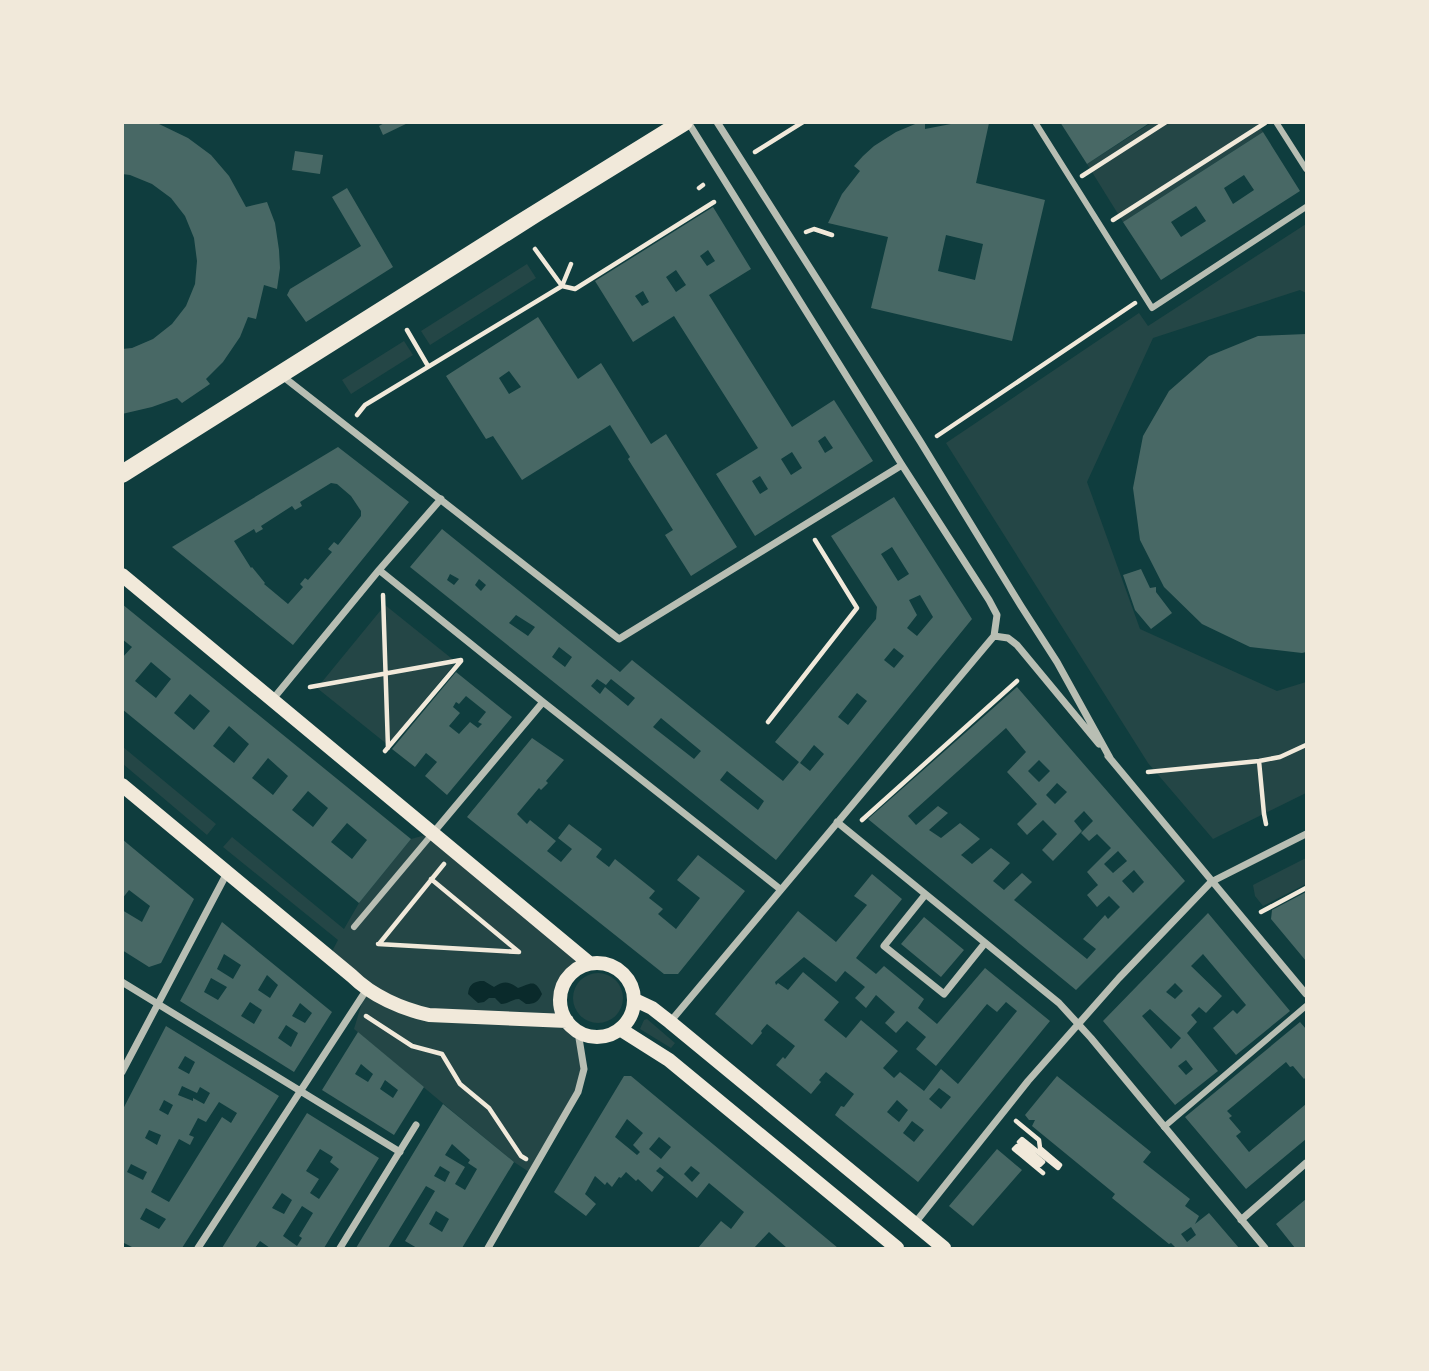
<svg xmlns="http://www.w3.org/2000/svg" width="1429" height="1371" viewBox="0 0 1429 1371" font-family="'Libre Baskerville',serif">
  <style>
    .green { fill: #244646 }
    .water { fill: #0a2a2b }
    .building { fill: #486865; fill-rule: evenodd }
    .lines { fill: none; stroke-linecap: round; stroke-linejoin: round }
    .path { stroke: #f1e9da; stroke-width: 4.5 }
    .pedestrian { stroke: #b8beb3; stroke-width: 6 }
    .minor { stroke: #b8beb3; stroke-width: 7 }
    .secondary { stroke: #f1e9da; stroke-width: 14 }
    .trunk { stroke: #f1e9da; stroke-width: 18 }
  </style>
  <rect width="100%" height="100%" fill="#0f3d3e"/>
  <path class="green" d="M1151 123H1257L1263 132 1123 222 1087 164Z
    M1306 224V293L1300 290 1153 338 1087 482 1140 629 1277 691 1306 682V793L1213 839 1148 763 946 443 1139 313 1148 326Z
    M527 264 536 278 430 345 421 331Z
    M404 341 413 355 351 394 342 380Z
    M385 605 456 662 388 745 317 688Z
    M123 747 216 824 207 835 123 764Z
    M433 833 589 963C557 976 549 1010 578 1032L583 1080 532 1174 514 1162 458 1116 354 1029 366 989 329 957 338 940 223 847 232 837 344 929 359 903 411 839Z
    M1306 858V884L1263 906 1255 896 1253 885Z
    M573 998a25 25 0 1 1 50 0a25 25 0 1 1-50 0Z
    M647 1019 675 1043 671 1048 640 1029 644 1020Z"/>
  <path class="water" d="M480 981H484L494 987C504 981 508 981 518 988 530 984 535 978 542 994 538 1002 535 1004 526 1004L519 999C512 999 508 1004 501 1004L495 998H489L484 1002 478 1003 468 994C469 985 472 983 480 981Z"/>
  <path class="building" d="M122 122 159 124 188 138 211 155 229 176 246 207 267 202 275 223 279 250 280 268 277 289 264 285 256 319 248 317 240 337 223 362 206 379 210 384 182 403 177 398 152 407 122 414V349L132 348 153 339 172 324 186 306 195 284 197 261 194 238 185 216 171 198 152 184 130 175 122 174Z
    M386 122H410L383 135 379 126Z
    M920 122H925V129L956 123H989L976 183 1045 200 1012 341 871 308 888 237 828 223 842 194 860 171 854 166 863 156 874 146 896 132ZM946 235 983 244 975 280 938 271Z
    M1060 122H1151L1087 164Z
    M1263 132 1300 191 1161 280 1123 222ZM1244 175 1254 190 1233 204 1224 188ZM1196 206 1206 221 1181 237 1171 222Z
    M295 151 323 155 320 174 292 170Z
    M347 188 393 267 306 322 287 295 290 289 361 246 332 197Z
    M713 207 751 269 709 295 792 427 834 400 873 461 755 536 716 474 758 448 674 316 633 342 595 281ZM708 250 715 261 707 266 700 256ZM676 270 686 285 676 292 666 277ZM643 291 649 302 642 306 635 296ZM825 436 833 448 825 453 818 441ZM792 452 802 468 791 475 781 459ZM760 476 768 489 760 494 752 481Z
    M538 317 578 379 601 363 651 444 666 434 737 547 691 576 665 535 673 530 628 459 630 457 610 425 522 480 493 436 486 439 446 376ZM509 371 521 387 509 394 499 378Z
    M1306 334V652L1302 653 1250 647 1202 624 1164 587 1140 540 1133 488 1143 436 1169 391 1209 356 1258 336Z
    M338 447 409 502 293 645 172 547ZM331 483 337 484 351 496 361 511V516L338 545 334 542 328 549 332 552 308 580 305 578 300 584 303 587 288 604 264 584 265 583 252 567 251 568 234 541 254 529 256 533 263 529 261 526 292 506 295 510 302 506 300 502Z
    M894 497 972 619 776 860 410 567 442 529 620 672 632 660 783 781 799 762 775 742 876 619 877 607 831 536ZM892 547 909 574 898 581 881 554ZM450 574 459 579 454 585 447 580ZM479 579 486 585 481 591 475 585ZM920 595 933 617 917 636 907 628 917 615 909 600ZM516 615 535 627 528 636 509 623ZM559 647 572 657 565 667 552 657ZM894 648 904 656 894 668 884 660ZM597 679 606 685 611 679 635 698 628 706 605 687 600 694 591 686ZM857 693 867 701 848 725 838 717ZM661 718 701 751 694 759 653 727ZM814 745 824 754 810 771 800 763ZM727 771 764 801 758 810 720 780Z
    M1141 569 1150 588 1156 587V592L1172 613 1151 629 1135 610 1123 575Z
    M122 604 411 839 359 903 122 709V658L132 647 122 639ZM151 662 171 679 156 698 135 681ZM190 694 210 711 194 730 174 713ZM229 726 249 744 234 763 213 746ZM268 758 288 776 273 795 252 778ZM308 791 328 808 313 827 292 810ZM347 823 367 840 352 859 331 842Z
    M456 672 512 717 447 795 425 776 437 762 426 753 415 767 392 749ZM466 696 486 712 478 722 482 724 478 728 470 722 459 734 449 726 460 713 453 707 456 702 459 704Z
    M1017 687 1185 881 1076 990 868 819ZM1006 728 1026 752 1007 772 1037 804 1017 824 1027 835 1043 820 1057 834 1042 850 1053 861 1082 831 1074 821 1084 811 1093 821 1081 833 1089 841 1097 834 1111 848 1087 872 1098 885 1087 895 1097 907 1109 896 1120 907 1108 919 1105 915 1083 939 1096 949 1087 959 1014 900 1032 882 1022 873 1004 890 993 881 1010 863 991 848 972 864 961 855 980 839 960 823 941 838 929 830 948 813 938 806 916 825 908 816ZM1039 760 1050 771 1039 782 1028 771ZM1057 783 1067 792 1055 804 1046 795ZM1118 851 1127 861 1113 873 1104 864ZM1134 870 1144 882 1133 893 1122 881Z
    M532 738 564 760 546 781 548 783 541 790 539 788 517 814 527 824 530 820 556 841 547 851 561 862 572 849 558 838 569 824 602 849 596 857 609 867 615 859 655 891 649 898 663 909 658 914 676 929 700 898 677 880 698 855 745 891 678 974H664L467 817Z
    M122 839 194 899 161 963 149 967 122 950V910L142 922 150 906 129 890 122 899Z
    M872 874 902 899 856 958 876 974 884 966 924 999 918 1008 937 1024 985 968 1050 1021 918 1182 835 1115 841 1106 844 1107 854 1094 826 1072 819 1080 821 1082 811 1094 776 1065 783 1057 785 1059 795 1046 767 1024 761 1031 762 1033 752 1045 715 1014 798 911 836 942 867 905 854 896ZM804 957 836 982 845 971 865 987 855 998 866 1008 876 995 895 1012 885 1023 896 1033 907 1021 926 1037 916 1049 936 1066 987 1004 997 1012 1006 1002 1017 1011 958 1084 941 1069 924 1091 900 1072 894 1078 883 1068 898 1051 861 1020 846 1038 824 1020 839 1002 803 972 788 990 778 983 776 985 775 982ZM939 1088 951 1097 941 1109 929 1099ZM897 1100 908 1110 899 1122 887 1112ZM912 1121 924 1130 914 1142 903 1133Z
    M1306 892V961L1271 919 1272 910Z
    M1208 913 1290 1011 1236 1055 1213 1028 1233 1010 1237 1014 1246 1005 1203 954 1191 966 1222 996 1206 1013 1199 1007 1191 1015 1197 1022 1187 1033 1218 1071 1175 1105 1103 1021ZM1175 983 1183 991 1175 999 1166 992ZM1150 1009 1181 1038 1171 1049 1142 1016ZM1186 1060 1193 1069 1186 1075 1178 1066Z
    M924 917 964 950 941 977 901 944Z
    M222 922 332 1012 294 1072 180 1001ZM224 954 241 965 233 979 217 969ZM267 975 278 985 270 998 258 990ZM211 978 227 987 218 1000 204 992ZM250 1002 262 1010 254 1024 241 1016ZM300 1003 312 1013 305 1023 292 1016ZM286 1025 298 1033 291 1047 278 1038Z
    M1300 1022 1306 1029V1077L1304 1079 1293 1066 1290 1067 1286 1062 1227 1111 1232 1116 1229 1118 1241 1132 1236 1136 1249 1152 1306 1104V1139L1246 1189 1185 1117Z
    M166 1026 279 1096 182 1248H134L122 1242V1111ZM185 1056 195 1062 189 1074 178 1068ZM182 1086 197 1093 200 1087 210 1093 204 1104 193 1098V1101L178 1095ZM164 1100 173 1105 168 1115 159 1110ZM219 1102 237 1113 231 1123 222 1117 169 1202 151 1192 179 1139 190 1145 194 1137 189 1135 198 1118 206 1122ZM149 1130 161 1135 157 1145 145 1138ZM131 1164 147 1172 143 1180 127 1172ZM146 1208 166 1219 159 1229 140 1219Z
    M358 1032 424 1087 394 1135 322 1090ZM361 1064 373 1074 368 1082 355 1074ZM385 1080 398 1090 393 1098 380 1089Z
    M624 1076H631L838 1248H787L769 1232 754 1248H698L721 1221 731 1229 744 1212 709 1183 697 1198 660 1167 656 1171 664 1177 652 1192 638 1179 636 1181 626 1172 621 1178 619 1177 612 1187 607 1182 605 1185 595 1176 585 1194 596 1204 586 1216 554 1192ZM627 1119 643 1133 633 1145 640 1152 637 1155 615 1137ZM659 1137 671 1147 661 1159 649 1149ZM691 1166 700 1173 692 1182 684 1174Z
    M1057 1076 1151 1152 1143 1162 1190 1199 1185 1206 1199 1216 1195 1224 1209 1213 1239 1248H1176L1171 1243 1169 1244 1112 1198 1115 1194 1032 1126 1035 1120H1029L1025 1115ZM1191 1227 1196 1235 1187 1242 1181 1234Z
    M443 1104 514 1162 462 1248H417L405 1241 435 1191 426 1186 388 1248H356ZM452 1144 470 1160 468 1163 477 1169 465 1190 455 1184 465 1167 445 1155ZM440 1166 450 1172 445 1182 434 1176ZM436 1211 449 1219 442 1232 429 1224Z
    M307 1113 379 1158 324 1248H270L260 1241 255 1248H222ZM320 1149 333 1157 330 1162 339 1169 319 1199 310 1193 319 1179 306 1171ZM282 1193 292 1200 284 1214 272 1208ZM302 1206 313 1213 299 1236 302 1238 297 1246 283 1236Z
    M997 1149 1022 1170 973 1226 949 1206Z
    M1306 1199V1248H1295L1276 1224Z"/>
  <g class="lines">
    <path class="path" d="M755 152 803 122
      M1082 176 1166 122
      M699 188 703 185
      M1113 220 1265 123
      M806 232 814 229 832 235
      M535 249 562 286 575 289 714 202
      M407 330 428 366
      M357 415 365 405 562 286 571 264
      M937 436 1135 303
      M383 595 388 748
      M310 687 461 660
      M768 722 857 608 815 540
      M385 751 461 661
      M1259 761 1264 814 1266 824
      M1148 772 1259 761 1280 757 1306 745
      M862 820 1017 681
      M1261 912 1306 888
      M378 944 519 952 431 879
      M379 944 444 864
      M366 1016 412 1046 442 1054 460 1084 489 1108 521 1156 526 1159
      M1016 1121 1039 1140 1040 1148 1060 1165 1058 1168 1022 1139 1019 1142 1043 1162 1040 1165 1017 1146 1014 1149 1043 1173"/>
    <path class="pedestrian" d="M1035 122 1152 308 1306 207
      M1276 122 1306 169
      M354 927 433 833
      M1164 1127 1306 1006"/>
    <path class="minor" d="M688 122 902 465 989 600 997 615 994 636
      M717 122 920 441 1021 606 1057 662 1110 758
      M281 375 619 639 902 465
      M379 570 543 702 780 889
      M994 636 1008 638 1017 645 1099 744
      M273 699 379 570 441 499
      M1108 756 1306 994
      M837 822 1059 1003 1091 1038 1265 1248
      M433 833 543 702
      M925 895 884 946 944 994 985 943
      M122 982 400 1152
      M670 1022 994 636
      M122 1072 227 873
      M1241 1220 1306 1163
      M915 1223 1028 1081 1119 978 1211 882 1306 834
      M198 1248 367 989
      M340 1248 416 1125
      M488 1248 578 1092 584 1069 578 1032"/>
    <path class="secondary" d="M122 575 589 963
      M122 785 352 976C372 996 402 1009 429 1015L567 1021
      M560 1000a37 37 0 1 1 74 0a37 37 0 1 1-74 0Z
      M635 1000 652 1008 670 1022 944 1248
      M620 1029 669 1060 897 1248"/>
    <path class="trunk" d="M122 474 535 214 684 122"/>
  </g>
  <rect width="1429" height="1371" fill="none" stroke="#f1e9da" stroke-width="248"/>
</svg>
